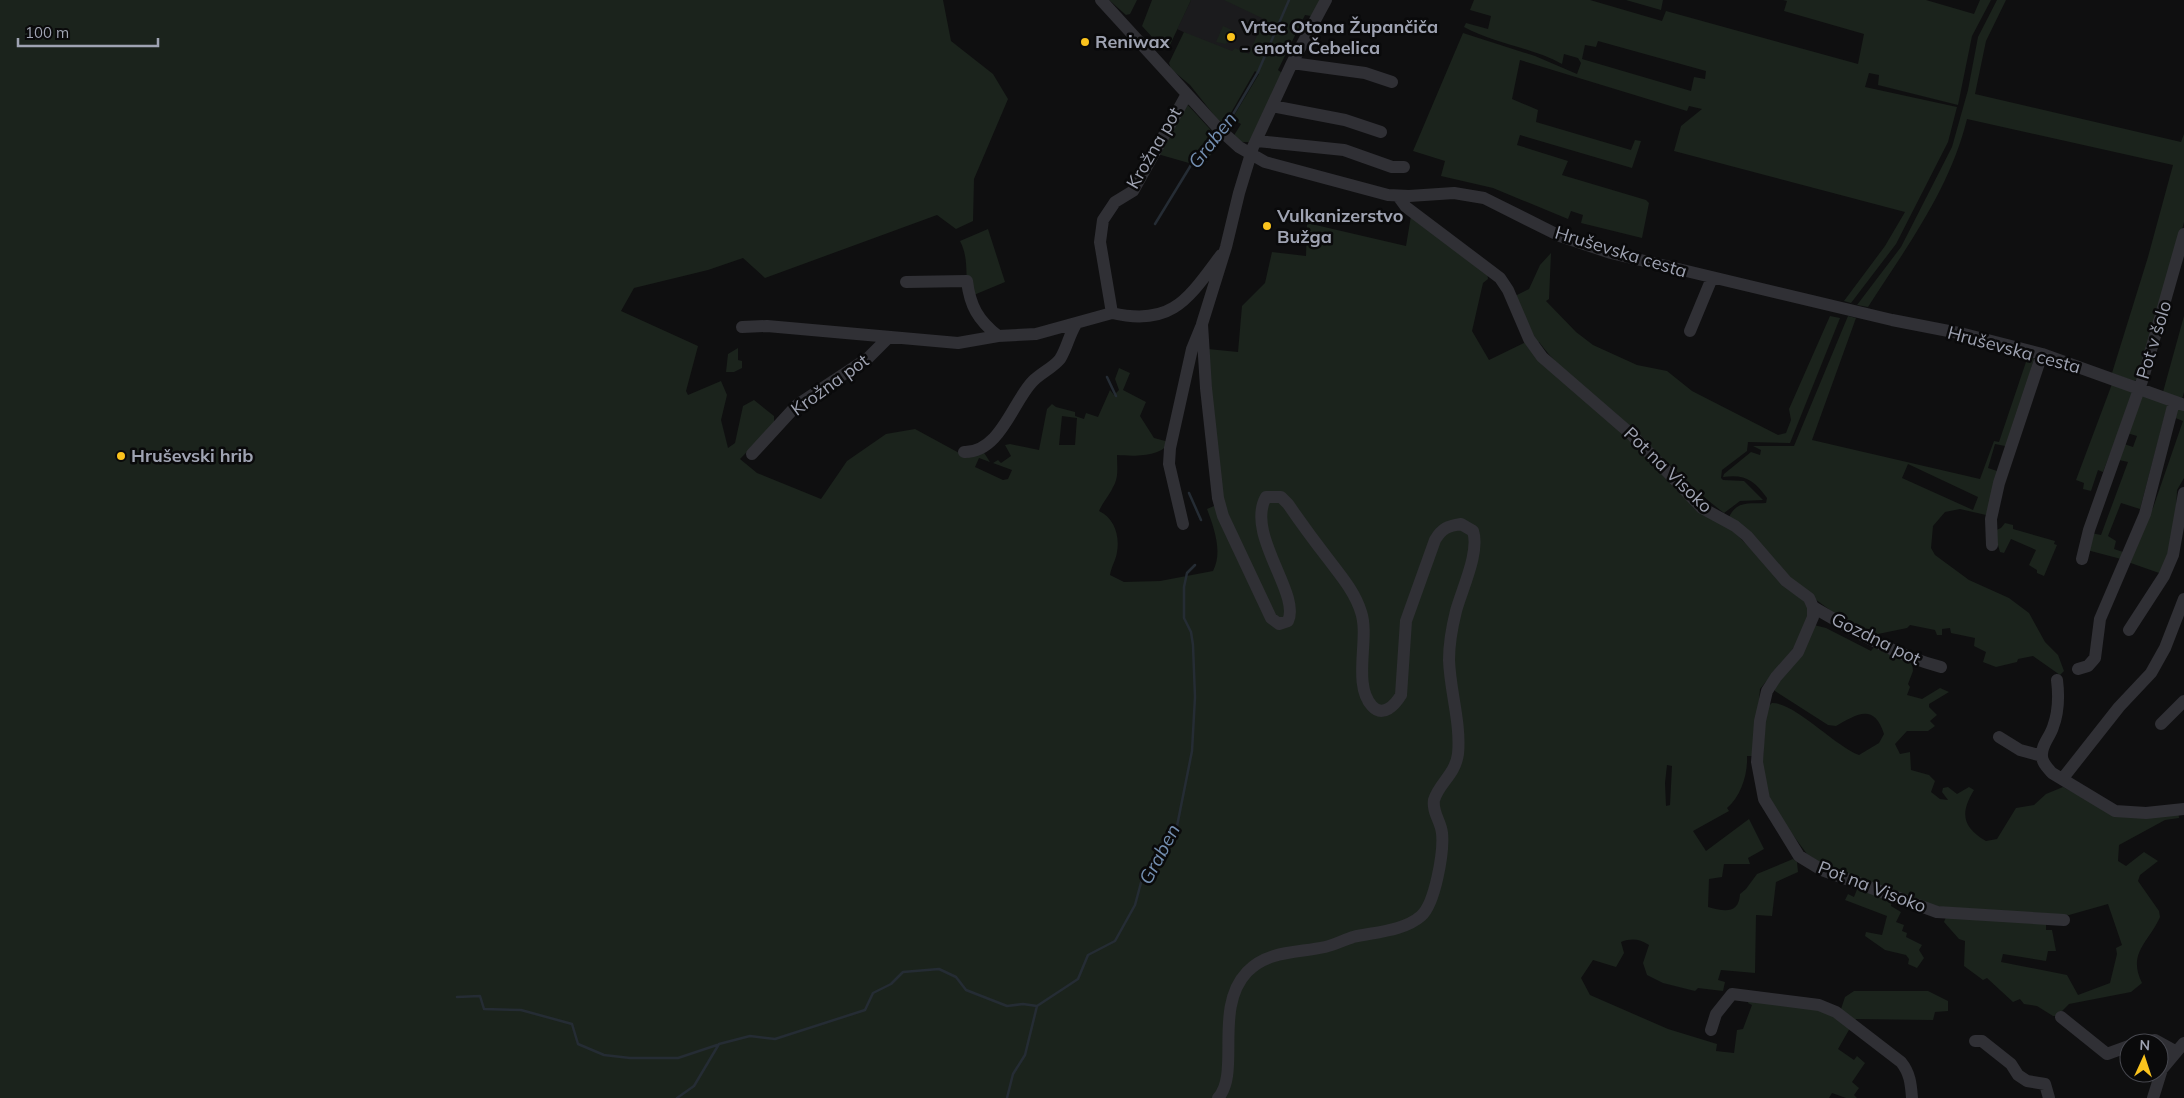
<svg xmlns="http://www.w3.org/2000/svg" width="2184" height="1098" viewBox="0 0 2184 1098" font-family="Mulish,sans-serif">
  <style>
    .built { fill: #1b1b1d }
    .green { fill: #1b231c; fill-rule: evenodd }
    .lines { fill: none; stroke-linecap: round; stroke-linejoin: round }
    .stream { stroke: #252c34; stroke-width: 2.5 }
    .minor { stroke: #303035; stroke-width: 12 }
    .poi-dot { fill: #fac31d; stroke: #0a0a0b; stroke-width: 2 }
    .labels { text-anchor: middle; stroke-width: 5; stroke-linejoin: round; paint-order: stroke }
    .poi-label { font-size: 18px; font-weight: bold; fill: #9fa3b2; stroke: #0a0a0b; text-anchor: start }
    .street-label { font-size: 18px; fill: #9fa3b2; stroke: #0a0a0b }
    .water-label { font-size: 19px; font-style: italic; fill: #738eb0; stroke: #0a0a0b }
  </style>
  <rect width="100%" height="100%" fill="#0f0f10"/>
  <path class="built" d="M1191 0H1240L1278 18 1257 67 1177 29Z"/>
  <path class="green" d="M0 0H943L951 41 993 74 1008 99 974 179 973 221 956 229 937 215 765 278 743 258 708 270 634 288 621 311 698 346 686 391 688 395 721 381 727 395 721 420 728 448 735 443 743 406 754 400 774 416V424L740 459 757 473 821 499 847 461 886 434 915 429 961 454 981 448 990 462 979 458 975 467 1003 480 1008 479 1012 470 993 463 998 460 1001 463 1011 456 1005 445 1010 444 1039 450 1047 409 1052 404 1056 407 1075 412V416L1084 419 1086 413 1098 417 1110 390 1114 395 1119 390 1115 379 1119 368 1130 373 1123 390 1146 402 1140 416 1154 438 1169 442C1161 458 1132 456 1117 455 1117 466 1119 478 1113 487 1109 496 1103 502 1099 511 1114 518 1120 535 1117 552 1116 560 1111 567 1110 575L1124 582 1160 581 1213 571C1223 552 1214 528 1207 509L1214 506 1222 508 1208 349 1238 352 1242 306 1265 283 1272 252 1306 256 1307 223 1406 246 1411 216 1487 271 1488 279 1483 283 1472 331 1489 360 1526 342 1731 529 1811 608 1801 639 1760 689 1754 756H1747C1748 774 1741 796 1727 808L1729 811 1693 831 1706 851 1749 819 1764 849 1748 858 1750 864H1724L1722 877 1709 879 1708 907C1723 911 1739 915 1740 894L1746 889 1757 874 1793 859 1797 862 1798 872 1776 882 1772 916 1756 915 1755 973 1721 970 1718 980 1725 982 1723 991 1698 988 1695 991 1663 983 1647 975 1643 963 1649 945C1639 939 1632 938 1621 942L1624 953 1616 967 1593 960 1581 978 1590 995 1668 1029 1717 1044 1716 1051 1734 1053 1737 1030 1743 1029 1752 1005 1748 1003 1749 998 1822 1009 1850 1028 1838 1049 1854 1060 1857 1056 1865 1063 1852 1082 1859 1088 1854 1095 1857 1098H1846L1832 1093 1829 1098H0ZM1062 416 1077 418 1075 445H1059ZM1667 765 1672 766 1670 805 1666 806 1665 783Z
    M1109 0H1137L1130 14 1126 15Z
    M1152 0H1191L1169 47 1162 48 1142 26Z
    M1224 0H1322L1311 16 1305 15 1278 70 1282 73 1250 142H1241L1233 137 1241 124 1232 119 1259 74 1255 71 1224 125 1221 124 1190 85 1171 69 1169 63 1184 32 1232 51 1235 48 1249 54 1264 19Z
    M1474 0H1590L1662 21 1666 11 1858 64 1864 34 1784 11 1787 1 1783 0H1926L1974 14 1980 0H1991L1972 36 1958 105 1878 85 1879 75 1869 73 1865 87 1957 107 1948 142 1896 244 1851 303 1844 301 1885 246 1905 212 1674 151 1681 126 1702 109 1689 106 1687 111 1520 60 1512 99 1538 110 1536 122 1631 150 1635 140 1641 141 1632 168 1520 135 1517 145 1568 161 1562 175 1646 200 1649 203 1642 238 1581 223 1583 215 1571 211 1568 219 1493 188 1441 176 1445 161 1413 151 1463 33 1535 56 1577 74 1581 63 1578 58 1564 54 1562 64C1531 47 1495 44 1464 27L1466 23 1488 29 1491 16 1470 10ZM1598 41 1706 71 1705 79 1694 77 1691 91 1582 59 1585 45 1596 47Z
    M1626 0H1663L1661 10Z
    M1997 0H2006L1986 41 1975 94 2181 142 2184 134V222L2170 276 2138 379 2134 381 2112 373 2148 257 2173 165 1967 119C1950 189 1906 248 1868 307L1857 305 1901 247 1952 147 1968 90 1978 37Z
    M1223 26 1234 31 1226 44 1216 42Z
    M1186 103 1220 140 1203 167 1154 153Z
    M988 229 1005 282 969 297C964 278 970 260 960 241Z
    M1551 253 1549 299 1546 301 1576 332 1593 345 1637 365 1667 371 1692 391 1778 435 1786 433 1791 420 1789 409 1830 316 1840 318 1790 443 1748 442 1747 451 1722 470 1721 478 1723 480 1744 481 1763 500 1740 501 1724 513C1696 492 1673 467 1647 444 1614 414 1565 377 1539 342L1534 343 1515 296 1529 289 1540 265Z
    M1848 316 1856 318 1812 440 1980 479 1994 441 1999 442 2028 356 2034 358 2010 447 1995 444 1988 468 2000 472 1986 515 1960 509 1945 512 1933 526 1931 548 1935 555 1969 580 2009 598 2029 613 2045 642 2058 655 2064 671 2060 675 2033 656 2018 659 2017 662 1996 667 1983 662 1986 652 1974 646 1975 638 1951 633 1950 628 1942 629V635H1937L1935 630 1910 625 1907 628 1878 634 1864 631 1838 616 1788 579 1729 517C1737 500 1750 504 1766 503L1767 498C1754 480 1745 474 1723 477L1724 474 1751 452 1760 455 1761 450 1753 446H1794ZM1908 464 1978 497 1973 510 1902 478Z
    M2184 316V392L2182 399 2163 392Z
    M738 348V360L742 361V368L734 372H726L728 354Z
    M2112 384 2134 392 2103 472 2098 470 2091 491 2083 489 2084 483 2076 480Z
    M2143 395 2168 404 2140 509 2121 503 2108 536 2116 541 2114 549 2123 552 2121 559 2087 550 2091 533 2101 535 2128 462 2115 459 2121 443 2133 447 2137 436 2127 433Z
    M2178 409 2184 411V478L2177 490 2175 534 2162 574 2125 561 2153 508 2183 421 2173 417Z
    M2005 523 2013 525V529L2055 541 2054 544 2057 545 2044 576 2037 573V570L2029 565 2036 550 2011 539 2004 553 2000 552 1994 531 2001 528Z
    M1814 625 1826 628 1871 651 1877 643 1912 662 1913 671 1908 684 1910 687 1907 695 1922 699 1940 688 1949 692 1929 704V707L1937 715 1930 721 1935 726 1928 731H1907L1895 744 1900 754 1910 752 1911 770 1929 775 1935 781 1931 792 1940 799 1948 800 1942 792 1943 788 1948 787 1957 794 1969 787 1974 790C1960 813 1962 827 1986 841L1997 839 2016 808 2034 805 2046 794 2063 787 2111 812 2178 811 2179 818 2165 820 2119 845 2118 861 2126 866 2144 852 2158 861 2140 875 2138 881 2159 911 2160 917C2149 942 2127 953 2142 983L2131 992 2069 1004 2057 1016H2053L2037 1006 2024 1004 2020 999 2013 1002 1987 978 1983 980 1964 966 1965 941 1959 939 1944 922 1946 917 2046 922V930H2052L2056 951H2048L2046 961 2003 954 2001 962 2067 975 2078 995 2110 983 2117 954 2116 948 2122 945 2108 904 2069 915 1943 907 1925 904 1832 870 1807 854 1769 803 1762 776 1766 708 1772 703C1794 702 1835 746 1859 755L1879 743 1884 734C1874 702 1856 715 1836 726L1828 725 1775 691V685Z
    M1858 887 1892 899 1891 906 1901 912 1896 922 1904 925 1902 931 1907 933 1906 937 1922 945 1919 950 1924 958 1917 968 1908 964 1909 959 1906 955 1885 950 1865 936 1866 932 1882 935 1887 916 1845 900 1848 894 1854 897Z
    M1854 991H1928L1948 1001V1011L1935 1012 1933 1020 1856 1019 1852 1023 1840 1012 1845 997Z"/>
  <g class="lines">
    <path class="stream" d="M1225 128 1258 72 1289 0
      M1155 224 1199 152 1219 134
      M1107 377 1116 396
      M1189 493 1201 520
      M457 997 480 996 484 1009 521 1010 572 1024 578 1044 604 1055 630 1058H678L717 1045
      M677 1098 694 1086 719 1044 750 1036 775 1039 865 1010 873 993 891 984 903 972 939 969 956 977 966 990 1007 1006 1023 1004 1037 1006
      M1007 1098 1013 1074 1025 1055 1037 1006 1078 979 1088 955 1115 941 1135 905 1142 879 1160 858 1176 831 1192 751 1195 697 1193 645 1191 632 1184 618V587L1187 573 1195 565"/>
    <path class="minor" d="M1101 0 1218 128 1239 147 1265 162 1388 195 1409 196 1454 193 1484 198 1560 236 1611 253 1892 320 1964 334 2042 354 2184 405
      M1292 63 1365 73 1392 82
      M1187 94 1133 191 1115 202 1103 220 1100 242 1112 313C1172 327 1188 299 1221 255
      M1272 106 1345 120 1381 132
      M1257 141 1344 150 1392 167H1404
      M1398 196 1406 207 1500 278 1508 290 1529 339 1542 357 1632 435 1702 508 1735 526 1747 536 1786 581 1809 598 1813 607V617L1798 652 1776 677 1767 691 1760 721 1757 762 1764 799 1799 856 1822 870 1937 912 2064 920
      M906 282 967 281C970 306 978 320 998 336
      M742 327 767 326 958 343 998 336 1036 334 1112 313
      M1690 331 1712 278
      M964 452C1000 453 1013 401 1033 381 1041 373 1054 367 1060 359 1067 348 1069 335 1076 324
      M752 454 797 405 868 358 888 338
      M1183 524 1169 464 1170 448 1192 349 1201 327
      M1992 545 1991 519 1999 483 2042 354
      M2082 559 2089 530 2143 378 2184 234
      M1813 607C1854 631 1895 655 1941 667
      M2129 630 2164 576 2173 555 2184 493
      M2078 669 2088 666 2095 658 2100 619 2145 514 2174 402
      M2057 680C2059 696 2059 711 2053 727 2050 737 2041 745 2042 756 2042 763 2048 768 2052 773L2115 811 2146 813 2184 809
      M2161 724 2184 701
      M1999 737 2020 750 2042 756
      M2063 778 2119 707 2151 673 2165 648 2184 599
      M2061 1017 2107 1054 2129 1046
      M1711 1030 1716 1014 1732 994 1819 1005 1836 1012 1901 1062C1910 1073 1911 1084 1912 1098
      M1975 1041H1982L2011 1064 2018 1075 2027 1081 2045 1084 2049 1098
      M2136 1043 2155 1040 2175 1051
      M1218 1098C1241 1073 1213 1008 1247 972 1268 950 1298 953 1325 947 1334 945 1344 940 1353 937 1375 932 1404 931 1421 916 1435 904 1444 852 1442 833 1441 822 1432 812 1434 800 1439 783 1455 775 1458 754 1461 723 1450 691 1449 660 1449 643 1452 627 1456 611 1462 589 1480 552 1473 531L1461 524C1448 526 1442 528 1435 540L1406 621 1401 695C1395 705 1383 718 1372 706 1352 684 1370 638 1361 612 1355 592 1341 576 1329 560 1315 542 1301 523 1288 504L1281 497H1266C1245 534 1301 594 1288 621L1279 624 1271 618 1223 516 1218 498 1206 388 1202 324 1226 247 1239 193 1253 147 1292 63 1326 0
      M2153 1098 2162 1069 2184 1043"/>
  </g>
  <g class="poi-dot">
    <circle cx="1231" cy="37" r="5"/>
    <circle cx="1085" cy="42" r="5"/>
    <circle cx="1267" cy="226" r="5"/>
    <circle cx="121" cy="456" r="5"/>
  </g>
  <g class="labels">
    <g class="poi-label">
      <text x="1241" y="33">Vrtec Otona Župančiča<tspan x="1241" dy="21">- enota Čebelica</tspan></text>
      <text x="1095" y="48">Reniwax</text>
      <text x="1277" y="222">Vulkanizerstvo<tspan x="1277" dy="21">Bužga</tspan></text>
      <text x="131" y="462">Hruševski hrib</text>
    </g>
    <g class="street-label">
      <text transform="translate(1154 148) rotate(-60)" y="6">Krožna pot</text>
      <text transform="translate(1621 252) rotate(17)" y="6">Hruševska cesta</text>
      <text transform="translate(2154 340) rotate(-73)" y="6">Pot v šolo</text>
      <text transform="translate(2014 350) rotate(15)" y="6">Hruševska cesta</text>
      <text transform="translate(830 385) rotate(-36)" y="6">Krožna pot</text>
      <text transform="translate(1668 470) rotate(44)" y="6">Pot na Visoko</text>
      <text transform="translate(1876 639) rotate(26)" y="6">Gozdna pot</text>
      <text transform="translate(1872 887) rotate(21)" y="6">Pot na Visoko</text>
    </g>
    <g class="water-label">
      <text transform="translate(1212 140) rotate(-52)" y="7">Graben</text>
      <text transform="translate(1159 854) rotate(-62)" y="7">Graben</text>
    </g>
  </g>
  <g transform="translate(2144 1058) rotate(3)"><circle r="24" fill="#0a0a0b" stroke="#46474e"/>
  <path d="M0-4L9 19L0 12L-9 19Z" fill="#fac31d"/>
  <text y="-8" font-size="14" font-weight="bold" text-anchor="middle" fill="#9fa3b2">N</text>
  </g>
  <path d="M18 38v8h140v-8" fill="none" stroke="#9fa3b2" stroke-width="2.5"/>
  <text x="25" y="38" font-size="15" fill="#9fa3b2" stroke="#0a0a0b" stroke-width="4" paint-order="stroke">100 m</text>
</svg>
